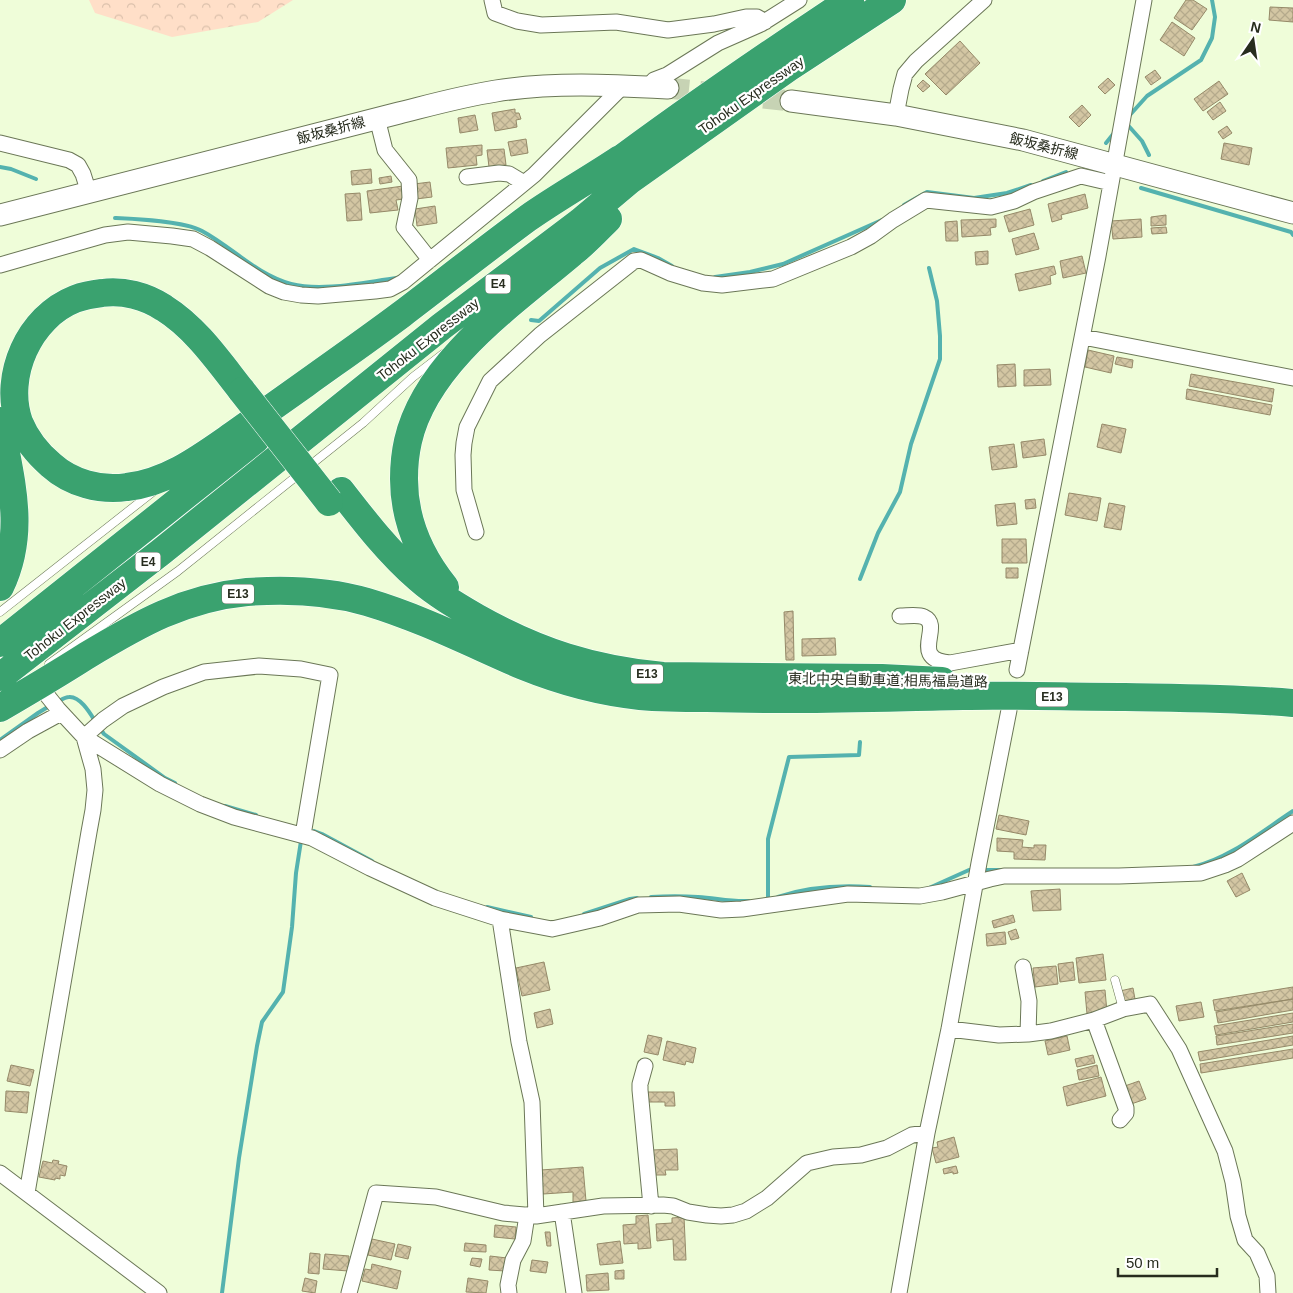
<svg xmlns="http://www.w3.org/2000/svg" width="1293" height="1293" viewBox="0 0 1293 1293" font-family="Helvetica,'Noto Sans JP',sans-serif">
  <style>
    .forest { fill: url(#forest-crowns) }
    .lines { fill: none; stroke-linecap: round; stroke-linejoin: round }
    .stream { stroke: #54b2af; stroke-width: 4 }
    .building { fill: url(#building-cross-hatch); stroke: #958968 }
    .secondary-tunnel { stroke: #c7d3b4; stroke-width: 21; stroke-dasharray: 21 11; stroke-linecap: butt }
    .lane-casing { stroke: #6b7757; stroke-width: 9 }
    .street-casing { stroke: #6b7757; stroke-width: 17 }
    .secondary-casing { stroke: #6b7757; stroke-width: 23 }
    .highway-casing { stroke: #fff; stroke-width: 29 }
    .lane { stroke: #fff; stroke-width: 8 }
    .street { stroke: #fff; stroke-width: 15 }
    .secondary { stroke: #fff; stroke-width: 21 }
    .highway { stroke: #3aa26f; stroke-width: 28 }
    .highway-bridge-casing { stroke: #fff; stroke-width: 29; stroke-linecap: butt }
    .highway-bridge { stroke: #3aa26f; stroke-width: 28 }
    .labels { text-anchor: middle; stroke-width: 4.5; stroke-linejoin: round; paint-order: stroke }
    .shield { fill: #fff; stroke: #686b62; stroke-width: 1 }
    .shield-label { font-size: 12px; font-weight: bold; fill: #272c1e }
    .street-label { font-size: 14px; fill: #272c1e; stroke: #fff }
  </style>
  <defs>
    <pattern id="forest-crowns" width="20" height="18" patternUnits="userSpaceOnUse" patternTransform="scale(1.25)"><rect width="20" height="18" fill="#ffdfc8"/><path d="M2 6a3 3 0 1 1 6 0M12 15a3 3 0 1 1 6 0" fill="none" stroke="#dbc0ab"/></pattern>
    <pattern id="building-cross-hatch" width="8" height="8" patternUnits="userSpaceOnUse" patternTransform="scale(1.25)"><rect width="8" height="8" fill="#d3c6a3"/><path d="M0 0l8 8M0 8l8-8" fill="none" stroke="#b5aa8c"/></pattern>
  </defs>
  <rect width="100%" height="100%" fill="#effdd9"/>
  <path class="forest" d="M89 0H293L258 22 172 37 95 13Z"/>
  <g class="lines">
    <path class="stream" d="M1129 116 1147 96 1201 60 1212 38 1215 17 1212 0
      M1126 123 1142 141 1149 155
      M1106 143 1114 133
      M0 167 11 169 36 179
      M1043 181 1066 172
      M1141 188 1291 232 1293 235
      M904 205 927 192 974 198 1007 193 1031 185
      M115 218C137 219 184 221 202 231 232 247 257 275 291 284 323 292 365 282 397 278
      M715 277 750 272 783 264 882 220
      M531 320 539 321 600 268 634 249 658 258 672 266
      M860 579 878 533 900 492 911 444 940 359V336L937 301 929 268
      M57 702C61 700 65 697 69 697 80 696 90 713 95 721
      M99 727 104 734 165 778 175 783
      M0 740 38 713 51 705
      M225 806 256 815
      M314 831 322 834 372 861
      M1193 867C1230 858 1261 832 1293 811
      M980 870H1001
      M929 888 969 870H973
      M651 897C667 896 683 896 698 897 716 898 730 902 749 901
      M778 897C807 887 839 885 870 887
      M768 900V839L789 757 859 755 860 742
      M487 907 531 917
      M584 914 630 899 637 898
      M222 1293 239 1158 257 1046 262 1022 283 992 292 927 296 873 301 841"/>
  </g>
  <path class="building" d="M1186 0H1193L1207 9 1192 30 1174 18Z
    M1270 7 1293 8V22L1269 20Z
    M1172 22 1195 38 1184 56 1160 40Z
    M960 41 980 63 946 95 925 74Z
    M1155 70 1161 78 1151 85 1145 77Z
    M1108 78 1115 85 1105 94 1098 87Z
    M923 80 930 86 923 92 917 86Z
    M1219 81 1228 94 1203 111 1194 99Z
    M1220 102 1226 111 1213 120 1207 112Z
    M1082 105 1091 115 1079 127 1069 117Z
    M515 109V113H519L521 119 516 120 517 127 495 131 492 113Z
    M475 115 478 130 460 133 458 118Z
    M1227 126 1232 133 1223 139 1218 132Z
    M526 139 528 153 511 156 508 142Z
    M1224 143 1252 148 1249 165 1221 159Z
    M482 145V155L476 156 477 165 448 168 446 148Z
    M504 149 506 165 489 167 487 150Z
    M371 169 372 183 352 185 351 171Z
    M391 176 392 182 380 184 379 178Z
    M430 182 432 197 416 199 414 184Z
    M403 186 404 199 396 200 398 210 370 213 367 191Z
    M360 193 362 220 347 221 345 194Z
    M1085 194 1088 208 1061 215 1062 219 1052 222 1048 204Z
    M435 206 437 223 417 226 415 209Z
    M1030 209 1034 225 1009 232 1004 216Z
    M1166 215V225L1151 226V217Z
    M996 219V227L990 228 991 235 962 237 961 220Z
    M1141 219 1142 237 1113 239 1111 221Z
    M957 221 958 241H946L945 222Z
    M1166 227 1167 233 1152 234 1151 228Z
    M1034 233 1039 249 1016 255 1012 239Z
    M988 251V264L976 265 975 252Z
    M1082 256 1086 273 1063 278 1060 261Z
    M1054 266 1056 274 1050 276 1051 284 1019 291 1015 274Z
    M1088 350 1114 356 1111 373 1085 367Z
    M1117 357 1133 360 1132 368 1115 364Z
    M1015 364 1016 386 998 387 997 365Z
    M1050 369 1051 385 1024 386V370Z
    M1191 374 1274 389 1272 402 1189 386Z
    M1187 389 1272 405 1270 415 1186 399Z
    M1102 424 1126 429 1121 453 1097 447Z
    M1044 439 1046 455 1023 458 1021 442Z
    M1014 444 1017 467 992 470 989 447Z
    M1069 493 1101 498 1097 521 1065 515Z
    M1035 499 1036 508 1026 509 1025 500Z
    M1015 503 1017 524 997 526 995 505Z
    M1109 503 1125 506 1121 530 1104 527Z
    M1002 539H1026L1027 563H1002Z
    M1006 568H1018V578H1006Z
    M793 611 794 660H786L784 612Z
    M835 638 836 655 802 656V639Z
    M999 815 1029 821 1026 835 996 829Z
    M997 838 1023 840 1022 847 1034 848V845H1046L1045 860 1014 859V852L997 851Z
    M1242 873 1250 890 1236 897 1227 881Z
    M1060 889 1061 910 1033 911 1031 891Z
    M1013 915 1015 922 994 928 992 921Z
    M1016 929 1019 938 1011 940 1008 932Z
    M1005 932 1006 944 987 946 986 934Z
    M1103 954 1106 980 1079 983 1076 958Z
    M544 962 550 990 522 996 516 968Z
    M1073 962 1075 980 1060 982 1058 964Z
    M1056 966 1058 984 1035 987 1033 968Z
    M1293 987V999L1215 1011 1213 1000Z
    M1133 988 1135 999 1122 1002 1120 991Z
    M1105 990 1107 1012 1087 1014 1085 992Z
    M1293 999V1010L1218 1023 1216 1012Z
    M1201 1002 1204 1017 1179 1021 1176 1006Z
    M550 1009 553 1024 537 1028 534 1013Z
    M1293 1013V1022L1216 1035 1214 1026Z
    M1293 1024V1033L1217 1045 1216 1036Z
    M648 1035 662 1038 658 1055 644 1052Z
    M1067 1036 1070 1050 1048 1055 1045 1041Z
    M1293 1036V1045L1200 1061 1198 1052Z
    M667 1041 696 1048 693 1063 686 1061 685 1065 663 1060Z
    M1293 1049V1058L1201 1073 1200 1064Z
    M1093 1055 1095 1063 1077 1067 1075 1059Z
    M11 1065 34 1070 30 1086 7 1081Z
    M1097 1065 1099 1076 1079 1080 1077 1070Z
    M1101 1077 1106 1096 1067 1106 1063 1087Z
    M1139 1081 1146 1099 1128 1105 1122 1087Z
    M6 1091 29 1092 27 1113 5 1111Z
    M648 1092H674L675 1106H665V1102H648Z
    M954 1137 959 1157 936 1163 932 1148 938 1147 937 1142Z
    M677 1149 678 1170H665L666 1175H653L652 1150Z
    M53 1160 59 1161 58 1164 67 1166 65 1176 60 1175V1179L55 1178V1180L39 1177 43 1161 52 1163Z
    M956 1166 958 1173 953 1174V1172L944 1174 943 1169Z
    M583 1167 586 1201 573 1202V1192L543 1194 541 1170Z
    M648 1215 651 1248 638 1249V1243L624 1244 623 1225 636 1224V1216Z
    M684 1217 686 1260H674L673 1239 657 1241 656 1224 672 1223V1218Z
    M495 1225 516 1227 515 1239 494 1237Z
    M545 1232H550L551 1246H547Z
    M372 1239 395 1244 391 1260 368 1255Z
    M620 1241 623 1263 600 1265 597 1244Z
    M465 1243 486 1245V1252L464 1251Z
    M398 1244 411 1247 408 1259 395 1256Z
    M310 1253 320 1254 319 1274 308 1273Z
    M325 1254 349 1256 348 1271 323 1269Z
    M490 1256 507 1258 505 1271 489 1270Z
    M472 1258 482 1259 480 1267 470 1265Z
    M532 1260 548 1262 546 1273 530 1271Z
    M372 1264 401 1271 397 1289 362 1281 365 1269 371 1270Z
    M624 1270V1279H615V1271Z
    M608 1273 609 1290 587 1291 586 1275Z
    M305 1278 317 1281 315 1293 302 1291Z
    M468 1278 488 1281 486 1293 466 1292Z"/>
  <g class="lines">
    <path class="secondary-tunnel" d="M668 88 791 101"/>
    <g class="lane-casing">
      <path id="lane" d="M0 612 154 491
        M49 664 178 571 363 423 413 377 443 354
        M1115 980 1123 1009"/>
    </g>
    <g class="street-casing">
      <path id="street" d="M492 0 495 13 517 21 541 25 616 22 668 30 714 24 746 17H757L765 22
        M648 87 654 80 667 75 718 43 761 24 799 0
        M896 115 901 89 905 74 916 61 984 0
        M377 118 385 150 409 180 410 198 404 227 430 260
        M0 143 69 160 78 165 83 174 89 193
        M467 177 499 173 509 174 524 183
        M0 265 105 235 128 232 172 236 193 239 210 248 269 286 284 292 301 295 318 296 375 291 390 289 403 282 534 175 624 85
        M1083 337 1293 378
        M476 532 464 490 463 455 464 443 467 427 490 381 540 335 634 261 641 260 670 273 703 283 722 285 773 279 851 247 871 236 893 220 926 200 991 207 1014 201 1033 192 1081 176 1111 183
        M900 616C907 616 918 614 924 617 944 626 908 659 950 663L1021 650
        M1017 670 1098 256 1144 0
        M0 750 28 731 61 713
        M303 835 330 675 301 669 259 666 204 672 163 687 123 706 103 720 84 737 160 784 200 804 234 817 312 838 370 868 435 898 500 919 552 929 600 918 638 905 679 904 721 910 742 909 848 894 920 896 942 892 990 879 1004 876H1119L1201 873 1225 865 1238 859 1293 823
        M500 919 519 1042 532 1102 536 1216
        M1023 967 1029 1001 1028 1034
        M1094 1020 1126 1108V1113L1120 1120
        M949 1029 999 1035 1028 1034 1051 1031 1094 1020 1123 1009 1150 1004 1179 1049 1225 1151 1233 1182 1238 1216 1245 1240 1257 1253 1267 1276 1268 1293
        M645 1066 640 1084V1090L651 1206
        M0 1173 159 1293
        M27 1193 89 832 93 810 95 790 93 769 84 737 58 709 46 694
        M562 1212 574 1293
        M349 1293 376 1193 436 1197 503 1213 536 1216 603 1206 663 1205 673 1206 688 1212 707 1215 721 1216 733 1215 746 1211 767 1198 807 1163 833 1157 861 1155 887 1148 912 1135 927 1133
        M509 1293 508 1285 513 1260 523 1241 527 1215
        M899 1293 927 1133 949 1029 979 863 1009 710"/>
    </g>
    <g class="secondary-casing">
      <path id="secondary" d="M791 101 896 115 1023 140 1293 213
        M0 215 399 113C431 105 463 96 496 91 553 82 610 85 668 88"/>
    </g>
    <g class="highway-casing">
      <path id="highway" d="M605 171C685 111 767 55 850 0
        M242 391C219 362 196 328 164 308 146 296 123 290 102 293 93 294 83 296 75 299 29 317 3 376 19 422 26 439 37 453 51 465 71 483 100 491 127 487 168 482 200 458 233 435 257 418 281 401 305 384 337 361 370 338 402 314 444 282 486 249 528 218 558 197 590 179 620 159
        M0 421C10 479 27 531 0 587
        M341 491C365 522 389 553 419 579 436 594 457 606 476 617 538 652 592 669 663 676L882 678 942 681
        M445 587C420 556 404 519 404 479 404 466 405 454 408 441 426 362 513 303 572 253 585 243 596 231 608 219
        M0 643 256 439
        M0 677 161 552 442 326 580 222 630 180 788 68 892 0
        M0 708C29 691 58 674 86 656 139 624 184 598 247 592 288 589 329 591 367 602 421 618 472 644 523 666 560 681 600 692 640 696 663 698 685 698 707 698 737 699 766 699 795 699 851 699 907 697 963 696 1017 695 1071 697 1125 697 1181 698 1237 698 1293 703"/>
    </g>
    <use href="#lane" class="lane"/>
    <use href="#street" class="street"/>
    <use href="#secondary" class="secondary"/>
    <use href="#highway" class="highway"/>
    <g class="highway-bridge-casing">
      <path id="highway-bridge" d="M242 391 329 502"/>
    </g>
    <use href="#highway-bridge" class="highway-bridge"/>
  </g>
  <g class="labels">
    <g class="shield">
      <rect x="485.5" y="274.5" width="25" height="19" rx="4"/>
      <rect x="135.5" y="552.5" width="25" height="19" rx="4"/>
      <rect x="222" y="584.5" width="32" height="19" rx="4"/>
      <rect x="631" y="664.5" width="32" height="19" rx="4"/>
      <rect x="1036" y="687.5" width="32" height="19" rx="4"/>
    </g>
    <g class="shield-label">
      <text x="498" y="288">E4</text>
      <text x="148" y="566">E4</text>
      <text x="238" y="598">E13</text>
      <text x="647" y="678">E13</text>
      <text x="1052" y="701">E13</text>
    </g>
    <g class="street-label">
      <text transform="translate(751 95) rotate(-35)" y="5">Tohoku Expressway</text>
      <text transform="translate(331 130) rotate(-15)" y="5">飯坂桑折線</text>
      <text transform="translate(1044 146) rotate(14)" y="5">飯坂桑折線</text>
      <text transform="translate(428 339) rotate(-38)" y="5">Tohoku Expressway</text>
      <text transform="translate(75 619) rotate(-38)" y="5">Tohoku Expressway</text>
      <text transform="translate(888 680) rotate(1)" y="5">東北中央自動車道;相馬福島道路</text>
    </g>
  </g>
  <g transform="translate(1253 40) rotate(13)" stroke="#ffffff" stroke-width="4" paint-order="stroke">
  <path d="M0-4L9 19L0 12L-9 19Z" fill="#272c1e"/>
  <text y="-8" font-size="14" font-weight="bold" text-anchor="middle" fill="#272c1e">N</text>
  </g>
  <path d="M1118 1268v8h99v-8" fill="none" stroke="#272c1e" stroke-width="2.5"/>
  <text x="1126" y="1268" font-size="15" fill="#272c1e" stroke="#ffffff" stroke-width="4" paint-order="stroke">50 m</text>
</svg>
